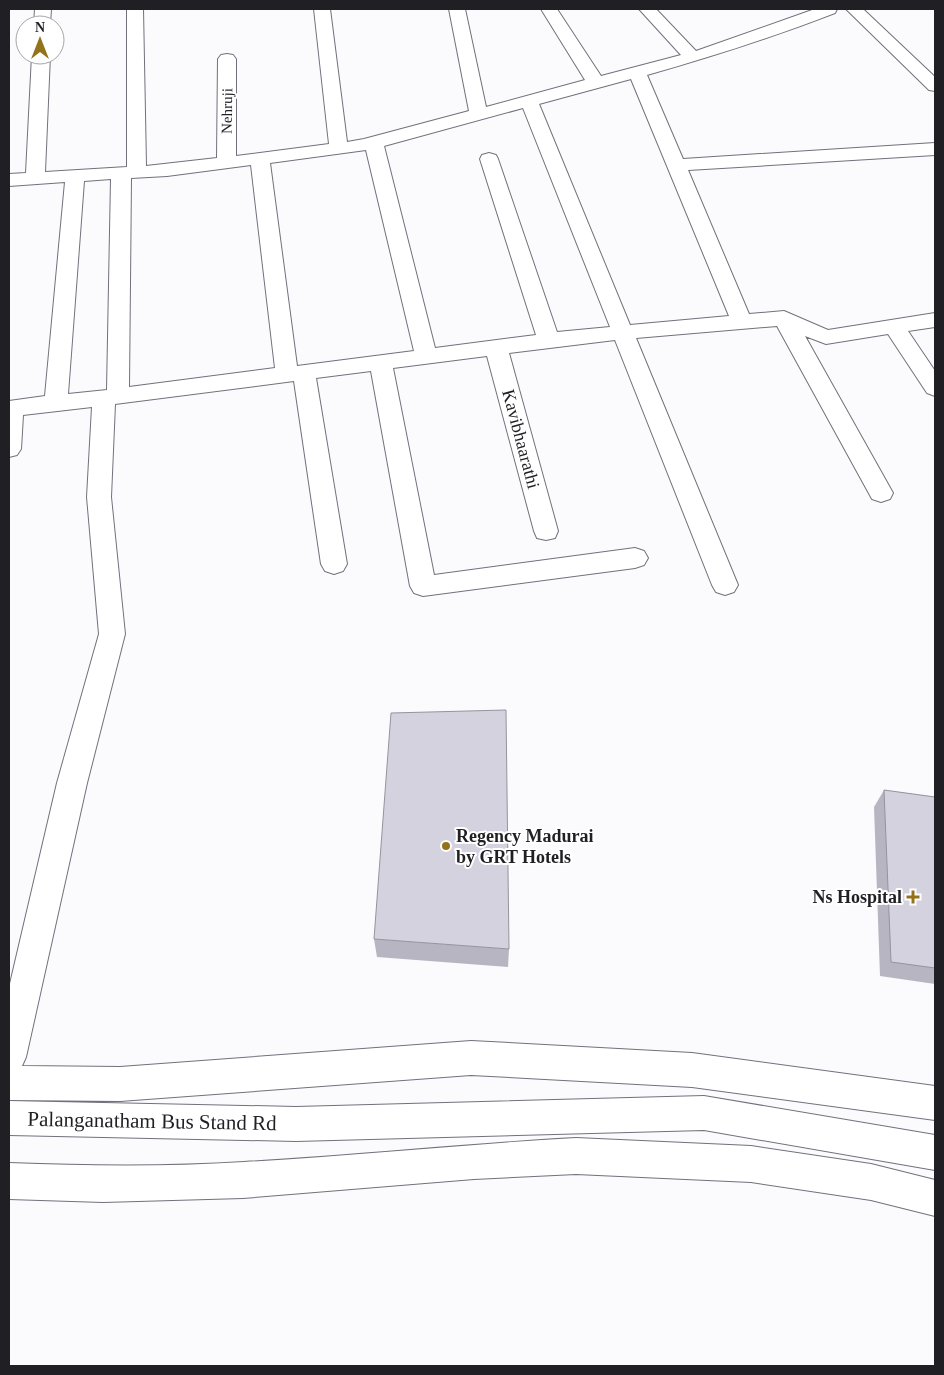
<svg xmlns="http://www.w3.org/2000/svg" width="944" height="1375" viewBox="0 0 944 1375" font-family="Georgia,serif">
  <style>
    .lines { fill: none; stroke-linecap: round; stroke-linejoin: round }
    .minor-casing { stroke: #72707c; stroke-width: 2 }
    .minor { fill: #fff; fill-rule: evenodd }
    .wall { fill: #b7b5c1 }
    .building { fill: #d5d2e0; stroke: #95939d }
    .poi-dot { fill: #93731a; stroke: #fff; stroke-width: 2 }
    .labels { text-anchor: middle; stroke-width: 4; stroke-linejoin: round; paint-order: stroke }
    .far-street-label { font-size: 15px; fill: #201f24; stroke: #fff }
    .street-label { font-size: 18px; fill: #201f24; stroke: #fff }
    .poi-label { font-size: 18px; font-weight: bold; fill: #201f24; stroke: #fff; text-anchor: start }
    .near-street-label { font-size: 21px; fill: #201f24; stroke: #fff }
  </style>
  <rect width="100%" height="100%" fill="#fbfafd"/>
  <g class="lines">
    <g class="minor-casing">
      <path id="minor" d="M35 9H51L50 25H34Z
        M127 9H143L146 166 217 158 218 59 221 55 227 54 233 55 236 59V156L329 144 314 9H330L347 142 364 139 469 111 449 9H465L486 107 585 80 541 9H557L601 76 681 55 639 9H656L696 51 815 9H837L835 13C773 37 711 57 647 75L683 159 935 143V155L688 170 749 314 784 311 828 330 935 313V327L908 331 935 371V396L927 393 888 334 826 344 805 336 893 493 890 499 881 502 872 499 777 326 636 338 738 585 734 592 725 595 716 592 712 585 615 340 509 353 558 531 555 538 546 540 537 538 534 531 487 356 393 368 434 575 635 548 644 551 648 558 644 565 635 568 423 596 414 593 410 586 371 371 316 378 347 564 343 571 334 574 325 571 321 564 294 381 115 404 111 497 125 634 87 783 26 1057 22 1066 120 1067 471 1041 692 1053 935 1086V1120L692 1087 471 1075 120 1101 9 1100V988L57 783 99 634 87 497 92 407 23 415 21 449 17 455 9 457V401L45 396 65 182 9 186V174L26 173 32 55H50L45 172 127 167ZM631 79 729 316 630 325 539 104ZM523 108 610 327 557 332 498 159 496 155 489 153 482 155 480 159 536 335 435 348 384 146ZM366 150 414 351 297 366 270 163ZM251 165 275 368 129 387 131 178 167 176ZM111 179 107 390 68 394 84 181Z
        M846 9H863L935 77V91L929 90Z
        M704 1096 935 1135V1170L704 1130 296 1141 9 1135V1101L296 1107Z
        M576 1138 751 1146 871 1164 935 1180V1216L871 1200 751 1182 576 1174 474 1179 243 1198 103 1202 9 1199V1163C87 1166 165 1167 244 1162 355 1156 465 1144 576 1138Z"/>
    </g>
    <use href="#minor" class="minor"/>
  </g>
  <path class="wall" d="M884 790 935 797V984L880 976 874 807Z
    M374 939 509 949 508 967 377 957Z"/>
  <path class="building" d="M506 710 509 949 374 939 391 713Z
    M884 790 935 797V968L891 962Z"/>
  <g class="poi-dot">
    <circle cx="446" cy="846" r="5"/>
    <path d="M910.5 889.5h5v5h5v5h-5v5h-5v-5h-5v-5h5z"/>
  </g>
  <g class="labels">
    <g class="far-street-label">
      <text transform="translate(227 111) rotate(-89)" y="5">Nehruji</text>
    </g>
    <g class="street-label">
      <text transform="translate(521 439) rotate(75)" y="6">Kavibhaarathi</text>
    </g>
    <g class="poi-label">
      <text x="456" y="842">Regency Madurai<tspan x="456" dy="21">by GRT Hotels</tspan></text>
      <text x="902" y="903" text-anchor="end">Ns Hospital</text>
    </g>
    <g class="near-street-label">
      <text transform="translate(152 1121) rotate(1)" y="7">Palanganatham Bus Stand Rd</text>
    </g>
  </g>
  <rect width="944" height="1375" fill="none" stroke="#201f24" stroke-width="20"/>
  <g transform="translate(40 40)"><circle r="24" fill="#ffffff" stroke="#a6a5a7"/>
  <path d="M0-4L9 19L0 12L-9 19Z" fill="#93731a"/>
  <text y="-8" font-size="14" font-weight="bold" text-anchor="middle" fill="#201f24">N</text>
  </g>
</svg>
